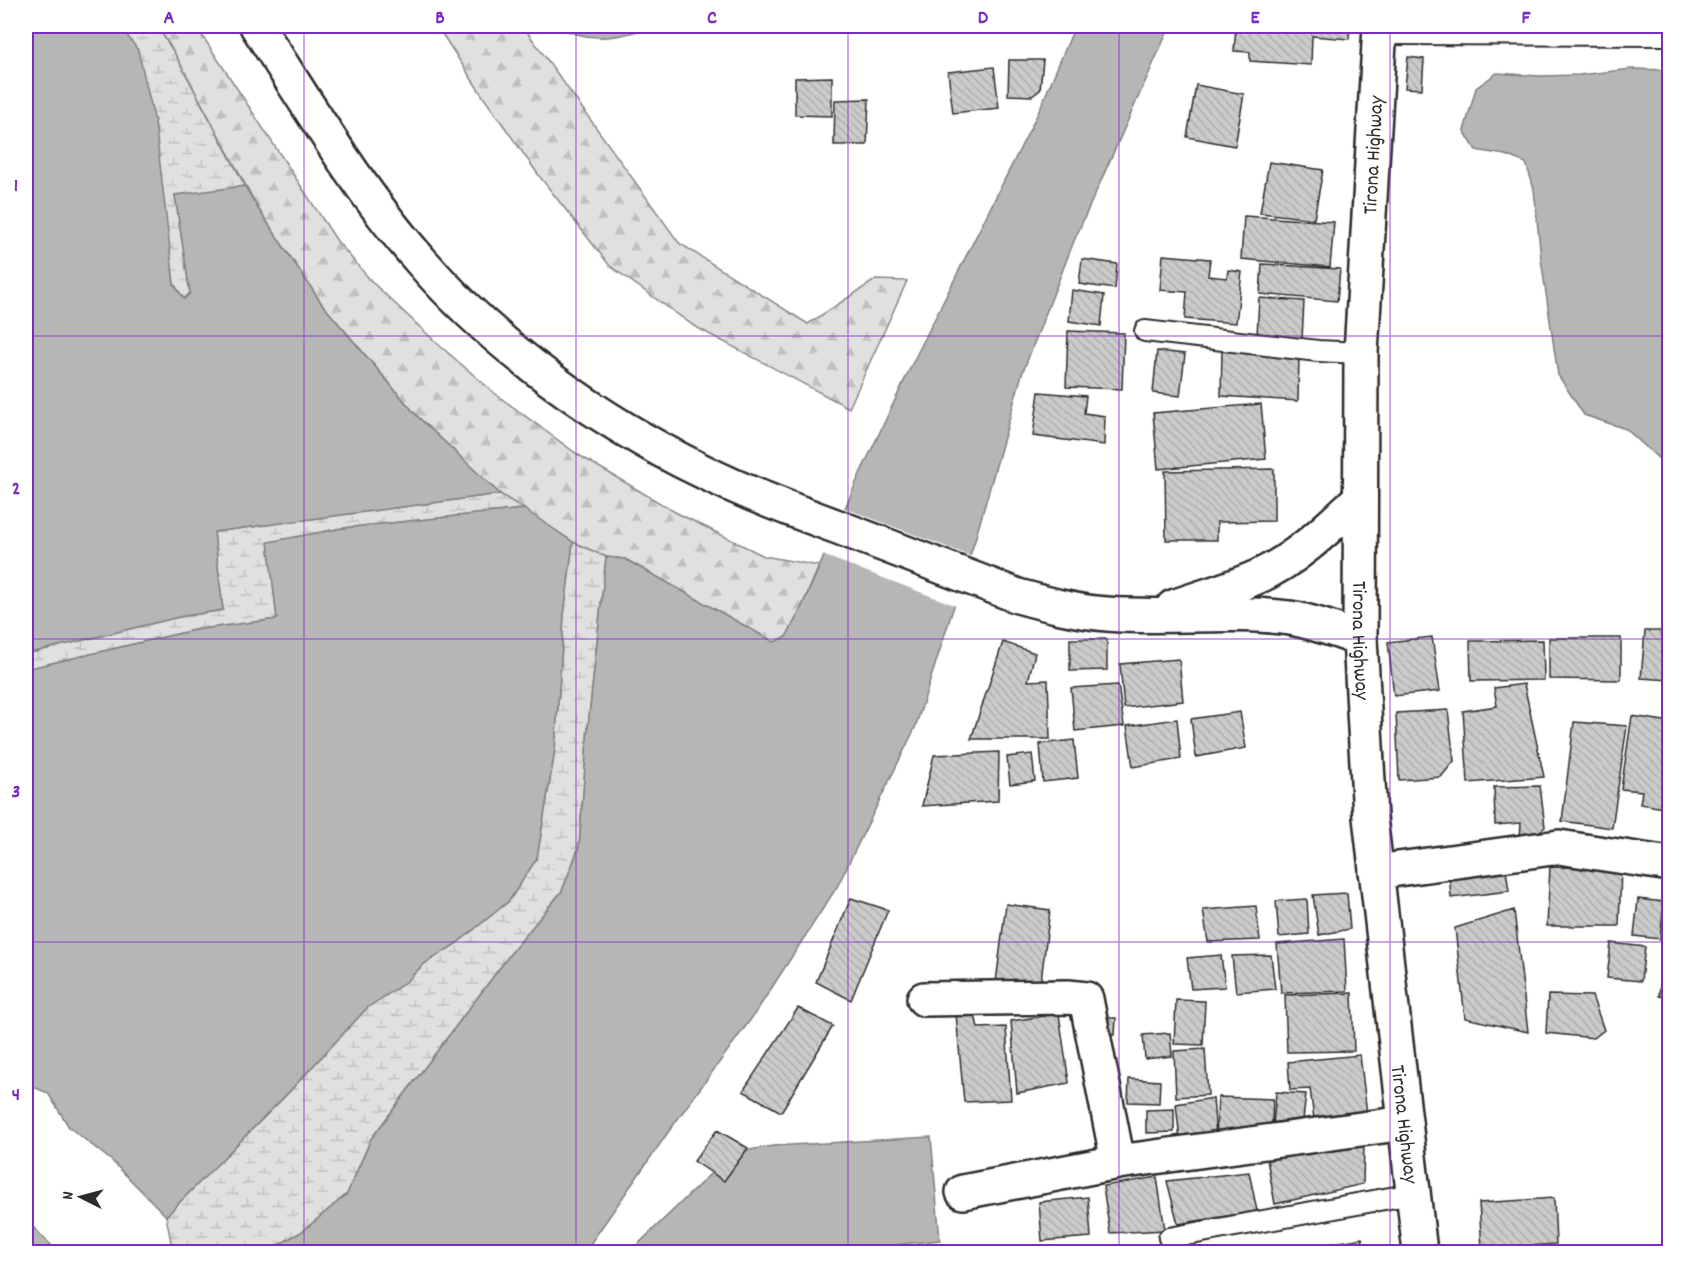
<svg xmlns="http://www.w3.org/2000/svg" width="1695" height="1278" viewBox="0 0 1695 1278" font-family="Dekko,sans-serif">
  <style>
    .forest { fill: url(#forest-firs); stroke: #868686; stroke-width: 1.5 }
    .wetland { fill: url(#wetland-marsh); stroke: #868686; stroke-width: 1.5 }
    .water { fill: #b6b6b6; stroke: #7e7e7e; stroke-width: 1.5 }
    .pier { fill: #fff }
    .building { fill: url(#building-back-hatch); stroke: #2b2b2b; stroke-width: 1.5 }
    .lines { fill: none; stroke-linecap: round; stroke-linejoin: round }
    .lane-casing { stroke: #2b2b2b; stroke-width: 24 }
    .street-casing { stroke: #2b2b2b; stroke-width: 38 }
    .secondary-casing { stroke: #2b2b2b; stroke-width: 38 }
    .highway-casing { stroke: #2b2b2b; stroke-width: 38 }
    .lane { stroke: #fff; stroke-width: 20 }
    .street { stroke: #fff; stroke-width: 33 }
    .secondary { stroke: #fff; stroke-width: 33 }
    .highway { stroke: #fff; stroke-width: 33 }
    .grid { fill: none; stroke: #7b2cbf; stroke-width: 1.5; stroke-opacity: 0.55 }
    .labels { text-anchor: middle; stroke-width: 5; stroke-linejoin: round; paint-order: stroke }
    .street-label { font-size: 21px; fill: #2b2b2b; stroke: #fff }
    .neatline { fill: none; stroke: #7b2cbf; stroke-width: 2 }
    .grid-label { font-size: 20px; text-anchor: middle; font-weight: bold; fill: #7b2cbf }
  </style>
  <defs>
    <pattern id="forest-firs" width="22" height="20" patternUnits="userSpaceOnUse" patternTransform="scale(1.5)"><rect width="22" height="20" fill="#e0e0e0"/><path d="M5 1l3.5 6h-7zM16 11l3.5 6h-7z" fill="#c0c0c0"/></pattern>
    <pattern id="wetland-marsh" width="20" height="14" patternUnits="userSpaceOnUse" patternTransform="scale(1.5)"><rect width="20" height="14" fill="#e0e0e0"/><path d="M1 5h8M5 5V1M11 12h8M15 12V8" fill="none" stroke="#c0c0c0"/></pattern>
    <pattern id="building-back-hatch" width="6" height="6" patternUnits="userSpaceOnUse" patternTransform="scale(1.5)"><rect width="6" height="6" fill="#cbcbcb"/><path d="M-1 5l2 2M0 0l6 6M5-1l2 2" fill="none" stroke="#aeaeae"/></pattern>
  </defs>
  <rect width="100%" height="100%" fill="#fff"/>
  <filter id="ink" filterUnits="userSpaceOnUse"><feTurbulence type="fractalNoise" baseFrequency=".0167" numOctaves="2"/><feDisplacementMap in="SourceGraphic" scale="12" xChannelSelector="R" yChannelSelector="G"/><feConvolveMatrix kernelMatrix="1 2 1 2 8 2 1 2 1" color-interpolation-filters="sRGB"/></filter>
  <g filter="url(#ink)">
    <path class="forest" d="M157 26H196L337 241 373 283 439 345 498 396 577 454 675 512 764 556 819 566 800 611 786 637 774 642 625 559 606 557 573 542 500 494 417 416 322 304 259 210 175 54Z
      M437 26H523L679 243 808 324 875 280 907 281 849 408 694 326 610 266 540 177 484 98Z"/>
    <path class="wetland" d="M120 26H157L175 54 245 186 175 196 190 293 184 300 174 284 138 51Z
      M500 494 524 509 343 528 269 542 277 619 194 630 26 669V654L179 617 223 610 214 532Z
      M573 542 606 557 588 727 579 847 562 891 511 953 371 1139 347 1194 303 1231 266 1252H175L172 1247 166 1216 287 1094 367 1008 406 982 424 964 456 944 509 901 537 858 555 750 564 615Z"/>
    <path class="water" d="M26 26H120L138 50 155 122 174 284 184 299 190 293 175 195 245 186 259 210 322 304 417 416 500 494 214 532 223 610 179 617 26 654Z
      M561 26H655C628 34 605 42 577 34 570 32 566 31 561 26Z
      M1075 26H1170L1074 241 1022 374 975 540 915 728 837 887 756 1012 669 1131 588 1247 582 1252H266L303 1231 347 1194 371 1139 511 953 562 891 579 847 588 727 606 557 625 559 774 642 786 637 800 611 859 476 914 360 1038 113Z
      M1632 69 1669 70V468L1626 429 1584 415 1558 375 1541 259 1534 189 1526 163 1505 155 1476 150 1464 131 1476 88 1497 73 1539 76 1579 75Z
      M524 509 573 542 564 615 555 750 537 858 509 901 456 944 424 964 406 982 367 1008 287 1094 166 1216 112 1161 69 1127 48 1093 26 1084V669L194 630 277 619 268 542 343 528Z
      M931 1137 940 1240 829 1252H630L732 1153 773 1146Z
      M26 1220 58 1252H26Z"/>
    <path class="pier" d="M842 507 973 557 957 606 820 554Z"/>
    <path class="building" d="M1236 26H1350L1349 39 1312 36 1311 65 1250 61V52L1234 51Z
      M1408 57 1424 59 1422 89 1405 88Z
      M1009 60H1043L1040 90 1032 96 1008 95Z
      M994 67 999 108 953 113 948 72Z
      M832 77V116L795 115V78Z
      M1196 85 1244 94 1235 146 1187 137Z
      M869 99 867 145H834L835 100Z
      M1269 162 1323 170 1314 219 1260 213Z
      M1244 216 1334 222 1330 267 1241 259Z
      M1163 255 1210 259 1208 276 1227 278 1228 270 1242 272 1236 323 1185 319 1187 292 1160 290Z
      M1082 259 1117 264 1115 289 1079 284Z
      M1262 264 1340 269 1337 301 1260 294Z
      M1072 290 1104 295 1101 326 1069 321Z
      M1259 298 1304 301 1302 339 1257 336Z
      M1068 331 1124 333 1122 389 1066 387Z
      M1222 350 1299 355 1298 401 1221 396Z
      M1157 351 1185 354 1180 396 1153 393Z
      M1039 392 1086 396 1084 413 1105 416 1104 445 1033 436Z
      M1261 404 1266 459 1158 469 1153 413Z
      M1274 469V521L1217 522V540H1166L1165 471Z
      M1645 631H1670V680L1641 678Z
      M1432 637 1440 691 1394 696 1388 642Z
      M1549 638H1621V680L1549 679Z
      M1070 639H1107V670L1070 671Z
      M1543 640 1544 680 1471 681 1470 641Z
      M1003 642 1035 653 1028 681 1048 680 1050 739H971Z
      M1179 659 1183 701 1124 708 1120 664Z
      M1524 684 1544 777 1468 783 1463 711 1497 706 1494 688Z
      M1118 685 1124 726 1075 731 1071 688Z
      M1448 710 1454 761 1441 777 1399 780 1396 713Z
      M1240 712 1246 748 1196 757 1191 719Z
      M1632 716 1670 722V809L1640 804 1642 791 1621 789Z
      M1177 719 1181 759 1133 767 1127 726Z
      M1574 722 1627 726 1612 828 1562 821Z
      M1074 740 1078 778 1043 782 1040 744Z
      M999 752 998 801 922 806 934 755Z
      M1032 754 1035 781 1010 784 1007 757Z
      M1540 786 1545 827 1533 837 1520 838 1521 823 1495 825 1494 787Z
      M1505 863 1509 891 1451 898 1449 872Z
      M1550 867 1621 868 1619 926H1547Z
      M1347 893 1350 929 1319 935 1313 895Z
      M851 898 888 910 851 1000 816 982Z
      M1307 899 1309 934 1279 937 1276 901Z
      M1638 899 1664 902 1660 939 1634 936Z
      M1006 904 1050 910 1040 988 996 982Z
      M1256 906 1260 940 1208 942 1203 910Z
      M1514 910 1528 1032 1465 1018 1455 928Z
      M1344 939 1347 991 1281 993 1277 944Z
      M1611 943 1645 947 1641 981 1607 978Z
      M1664 943 1670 944V998L1659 996Z
      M1221 955 1225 987 1191 989 1187 958Z
      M1271 955 1275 989 1236 992 1232 956Z
      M1352 993 1354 1051 1287 1052 1285 995Z
      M1548 995 1592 996 1604 1030 1594 1038 1546 1033Z
      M1176 1000 1205 1001 1203 1045 1174 1044Z
      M798 1008 833 1026 781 1112 743 1091Z
      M974 1010 978 1028 1006 1027 1011 1100 964 1102 956 1014Z
      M1059 1014 1069 1083 1017 1093 1011 1021Z
      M1107 1018H1116L1115 1035H1106Z
      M1170 1033 1172 1056 1145 1059 1143 1035Z
      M1205 1049 1208 1095 1176 1097 1174 1051Z
      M1360 1055 1368 1122 1315 1126 1310 1089 1290 1090 1288 1062Z
      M1129 1079 1160 1081 1159 1103 1128 1102Z
      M1276 1092 1306 1094 1302 1128 1273 1125Z
      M1218 1097 1273 1099 1271 1138 1216 1136Z
      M1213 1098 1216 1136 1180 1140 1176 1104Z
      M1174 1109V1132L1146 1133V1110Z
      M717 1130 748 1148 724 1181 694 1161Z
      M1364 1142 1363 1184 1275 1204 1266 1154Z
      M1249 1172 1257 1211 1178 1224 1167 1181Z
      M1157 1177 1165 1230 1110 1233 1103 1186Z
      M1088 1197 1091 1237 1042 1241 1039 1202Z
      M1554 1198 1556 1244 1482 1249 1479 1203Z
      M1362 1238 1365 1252H1301L1300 1249Z"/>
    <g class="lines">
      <g class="lane-casing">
        <path id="lane" d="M1379 34 1670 35
          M1145 331 1318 351 1361 353
          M1169 1238 1412 1194"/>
      </g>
      <g class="street-casing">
        <path id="street" d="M1376 872 1559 847 1670 864
          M924 999 1068 997 1086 999 1118 1162 1405 1123
          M963 1192 1118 1162"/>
      </g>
      <g class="secondary-casing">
        <g id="secondary">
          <path id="s1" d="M1380 26 1361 353 1360 639 1370 817 1420 1252"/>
        </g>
      </g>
      <g class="highway-casing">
        <path id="highway" d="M257 26C307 103 359 191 420 260 495 347 599 421 702 471 746 493 792 510 838 527 898 550 958 573 1018 596 1047 604 1077 612 1107 614 1168 619 1230 610 1290 618 1314 622 1338 631 1360 639
          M1173 607C1201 597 1230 589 1257 577 1296 560 1329 527 1360 498"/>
      </g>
      <use href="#lane" class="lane"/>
      <use href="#street" class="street"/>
      <use href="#secondary" class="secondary"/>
      <use href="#highway" class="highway"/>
    </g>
  </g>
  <path class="grid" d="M304 26V1252M576 26V1252M848 26V1252M1119 26V1252M1390 26V1252M26 336H1670M26 639H1670M26 942H1670"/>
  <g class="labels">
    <g class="street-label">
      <text transform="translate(1372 155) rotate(-87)" y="7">Tirona Highway</text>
      <text dy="7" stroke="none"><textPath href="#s1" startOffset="615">Tirona Highway</textPath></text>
      <text dy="7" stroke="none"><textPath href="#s1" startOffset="1101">Tirona Highway</textPath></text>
    </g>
  </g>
  <rect width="1695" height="1278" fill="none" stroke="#fff" stroke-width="66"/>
  <g transform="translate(81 1197) rotate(276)" stroke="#ffffff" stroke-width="4.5" paint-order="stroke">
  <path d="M0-4.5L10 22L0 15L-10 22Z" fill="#2b2b2b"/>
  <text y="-9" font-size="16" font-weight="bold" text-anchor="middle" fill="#2b2b2b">N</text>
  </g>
  <rect x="33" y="33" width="1629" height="1212" class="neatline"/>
  <g class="grid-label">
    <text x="169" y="23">A</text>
    <text x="440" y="23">B</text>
    <text x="712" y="23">C</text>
    <text x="983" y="23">D</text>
    <text x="1255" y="23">E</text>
    <text x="1526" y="23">F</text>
    <text x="16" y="191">1</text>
    <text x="16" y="494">2</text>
    <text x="16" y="797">3</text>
    <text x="16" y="1100">4</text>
  </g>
</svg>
